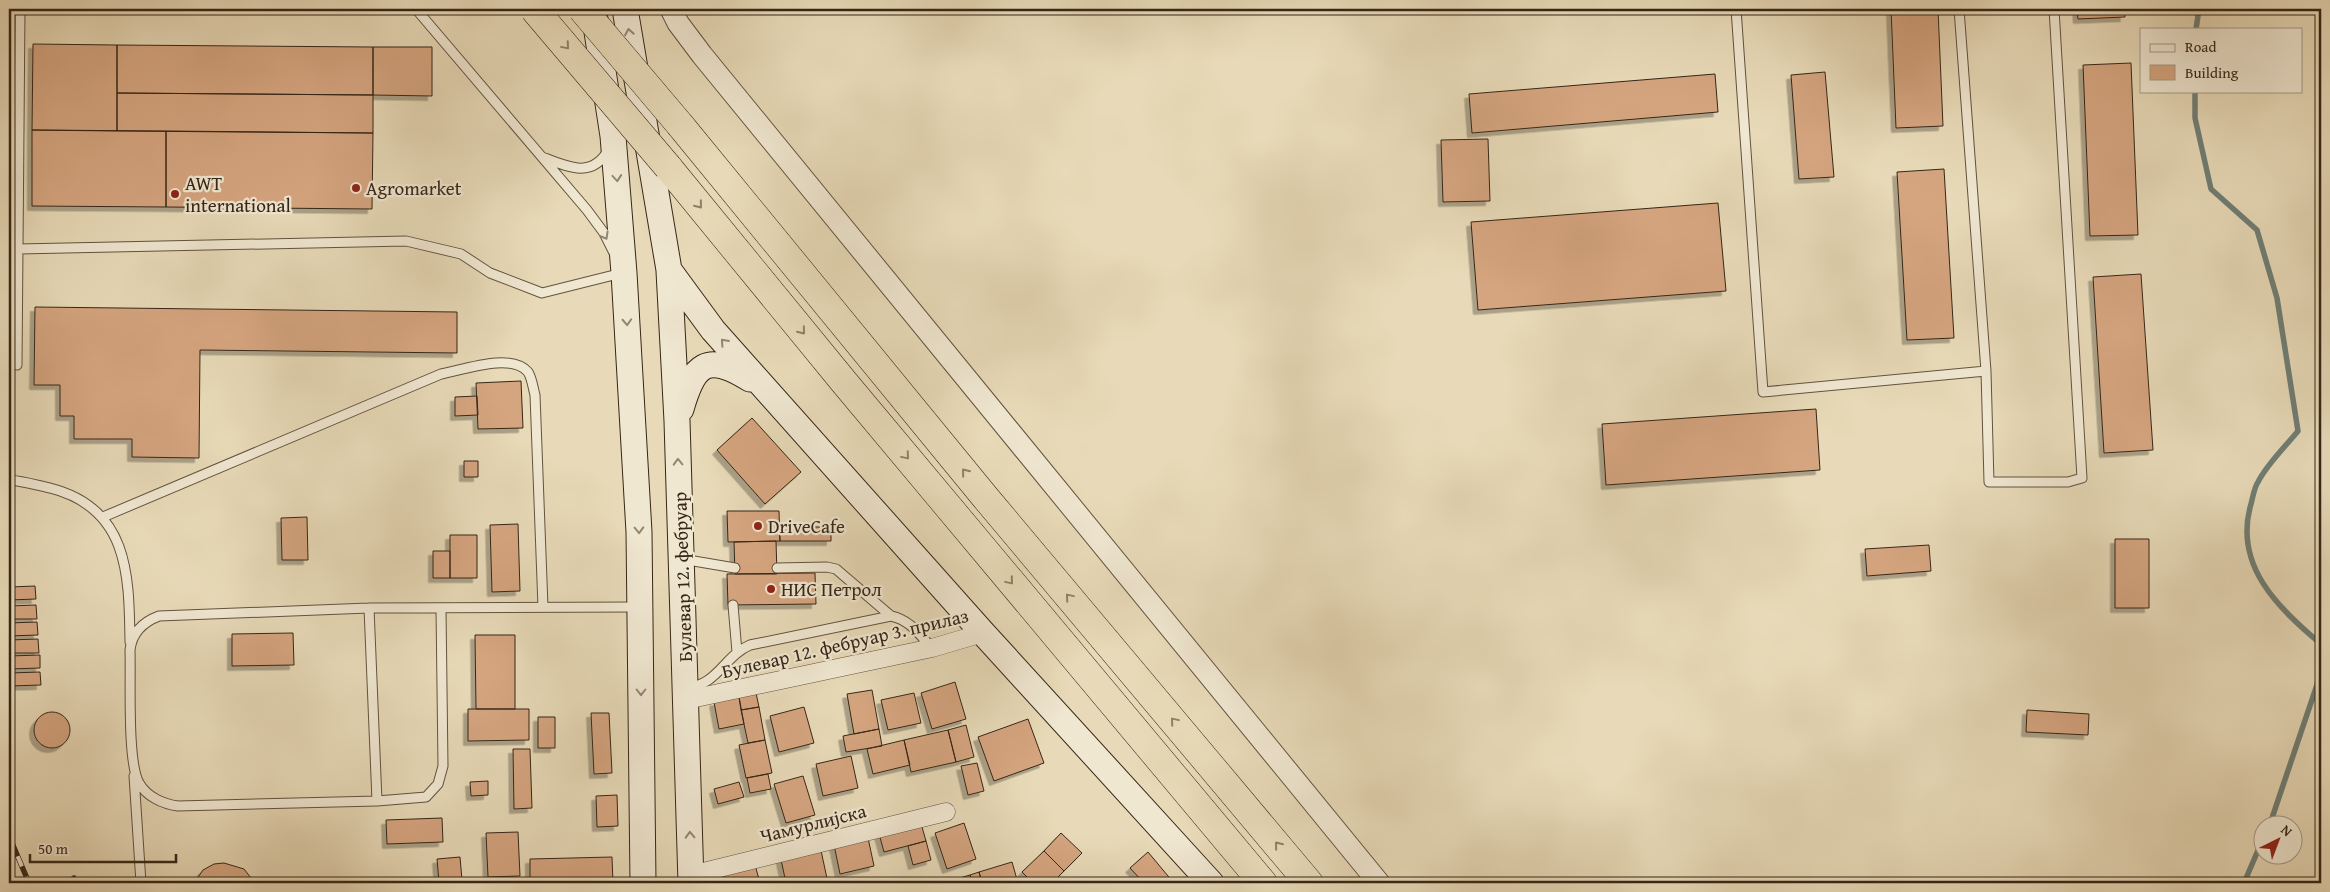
<svg xmlns="http://www.w3.org/2000/svg" width="2330" height="892" viewBox="0 0 2330 892" font-family="'Gentium Book Plus',serif">
  <style>
    .lines { fill: none; stroke-linecap: round; stroke-linejoin: round }
    .stream { stroke: #707f75; stroke-width: 5.5 }
    .building { fill: #d5a580; stroke: #352617; filter: url(#shadow) }
    .service-casing { stroke: #62533f; stroke-width: 11 }
    .minor-casing { stroke: #62533f; stroke-width: 19 }
    .tertiary-casing { stroke: #62533f; stroke-width: 23 }
    .secondary-casing { stroke: #352617; stroke-width: 27 }
    .motorway-casing { stroke: #352617; stroke-width: 29 }
    .path { stroke: #352617; stroke-width: 3; stroke-dasharray: 4 2.5; stroke-linecap: butt }
    .service { stroke: #f0e7d1; stroke-width: 9 }
    .minor { stroke: #f0e7d1; stroke-width: 18 }
    .tertiary { stroke: #f0e7d1; stroke-width: 21 }
    .secondary { stroke: #f0e7d1; stroke-width: 25 }
    .motorway { stroke: #e8dab8; stroke-width: 28 }
    .rail-casing { stroke: #352617; stroke-width: 5.5 }
    .rail { stroke: #f0e7d1; stroke-width: 4; stroke-dasharray: 11; stroke-linecap: butt }
    .motorway-bridge-casing { stroke: #352617; stroke-width: 29; stroke-linecap: butt }
    .motorway-bridge { stroke: #e8dab8; stroke-width: 28 }
    .oneway { stroke: #928674 }
    .oneway2 { stroke: #8e8068 }
    .poi-dot { fill: #8f2418; stroke: #f0e7d1; stroke-width: 2 }
    .labels { text-anchor: middle; stroke-width: 4.5; stroke-linejoin: round; paint-order: stroke }
    .poi-label { font-size: 19px; fill: #352617; stroke: #f0e7d1; text-anchor: start }
    .street-label { font-size: 19px; fill: #352617; stroke: #f0e7d1 }
  </style>
  <defs>
    <filter id="shadow"><feDropShadow dx="-4.5" dy="4.5" stdDeviation="0" flood-color="#0004"/></filter>
  </defs>
  <rect width="100%" height="100%" fill="#e8dab8"/>
  <filter id="stains"><feTurbulence type="fractalNoise" baseFrequency=".004" numOctaves="4"/><feColorMatrix values="0 0 0 0 .2 0 0 0 0 .09 0 0 0 0 .02 0 0 0 .5 -.17"/></filter>
  <radialGradient id="worn" r=".72"><stop offset=".6" stop-color="#630" stop-opacity="0"/><stop offset="1" stop-color="#630" stop-opacity=".3"/></radialGradient>
  <g class="lines">
    <path class="stream" d="M2196 29 2199 9
      M2195 91V118L2211 189 2257 230 2277 298 2298 431C2285 447 2267 464 2258 482 2254 488 2253 497 2251 504 2233 565 2278 608 2321 644V648
      M2270 824 2321 673
      M2244 883 2262 841"/>
  </g>
  <path class="building" d="M1891 9H1938L1943 126 1896 128Z
    M2077 9H2124L2125 17 2078 19Z
    M33 44 117 45V131L32 130Z
    M117 45 373 47V95L117 93Z
    M373 47H432V96L373 95Z
    M2131 63 2138 235 2090 236 2083 65Z
    M1825 72 1834 177 1799 179 1791 75Z
    M1715 74 1718 112 1472 133 1469 94Z
    M117 93 373 95V133L117 131Z
    M32 130 166 131V207L32 206Z
    M166 131 373 133 372 209 166 207Z
    M1488 139 1490 201 1443 202 1441 140Z
    M1944 169 1954 338 1907 340 1897 172Z
    M1718 203 1726 291 1478 310 1471 222Z
    M2141 274 2153 450 2104 453 2093 277Z
    M35 307 457 312V353L200 350 199 458 132 457V439H74V416H60V385H34Z
    M521 381 523 428 478 429 476 383Z
    M477 396 478 415 455 416V397Z
    M1816 409 1820 470 1606 485 1602 424Z
    M752 418 801 472 765 504 717 450Z
    M464 461H478V477H464Z
    M727 511H779L780 541 728 542Z
    M307 517 308 560H282L281 518Z
    M518 524 520 591 492 592 490 525Z
    M779 527H831V541H780Z
    M450 535H477V578H450Z
    M2115 539H2149V608H2115Z
    M776 541 777 574H735L734 542Z
    M1929 545 1931 571 1867 576 1865 549Z
    M433 551H450V578H433Z
    M815 573 816 604 728 605 727 574Z
    M35 586 36 599 9 600V587Z
    M36 605 37 619H9V606Z
    M37 622 38 635 9 636V623Z
    M293 633 294 665 232 666V634Z
    M475 635H515V709H476Z
    M38 639 39 653H9V640Z
    M40 655V668L9 669V656Z
    M40 672 41 685 9 686V673Z
    M955 682 966 719 932 729 921 693Z
    M872 690 879 729 854 734 847 694Z
    M756 693 759 707 741 710 739 697Z
    M914 693 921 723 888 730 881 700Z
    M739 697 744 724 719 729 714 702Z
    M759 707 765 740 748 743 741 710Z
    M804 707 814 743 779 752 770 716Z
    M468 709H529V740L468 741Z
    M2027 710 2089 714 2088 735 2026 732Z
    M34 730a18 18 0 1 1 36 0a18 18 0 1 1-36 0Z
    M591 713H609L612 773 594 774Z
    M538 717H555V748H538Z
    M1028 719 1044 763 994 781 978 737Z
    M966 725 974 757 956 762 948 730Z
    M879 729 882 746 846 752 843 736Z
    M948 730 956 762 911 772 904 740Z
    M765 740 772 773 746 778 739 745Z
    M904 740 910 765 873 774 867 749Z
    M513 749H530L532 808 514 809Z
    M851 756 858 788 823 796 816 764Z
    M977 763 984 791 968 795 961 766Z
    M768 774 771 789 750 793 747 778Z
    M803 776 815 815 786 823 774 784Z
    M488 781V795L471 796 470 782Z
    M739 782 744 797 718 804 714 789Z
    M617 795 618 826 597 827 596 796Z
    M442 818 443 842 387 844 386 820Z
    M920 820 926 841 884 852 878 830Z
    M964 823 976 859 947 869 935 833Z
    M518 832 520 876 488 877 486 833Z
    M867 833 874 866 840 874 833 840Z
    M1061 833 1082 853 1064 871 1044 851Z
    M926 841 931 860 913 865 908 846Z
    M820 846 828 883H786L780 855Z
    M1044 851 1064 871 1052 883H1033L1022 872Z
    M1148 852 1173 882 1171 883H1144L1130 868Z
    M460 857 462 880 439 882 437 859Z
    M612 857 613 883H530V859Z
    M754 861 760 883H726L723 869Z
    M1012 862 1018 883H982L979 872Z
    M224 863 244 869 255 883H194L203 870 214 864Z
    M979 872 982 883H973L970 875Z
    M970 875 973 883H942Z"/>
  <g class="lines">
    <g class="service-casing">
      <path id="service" d="M416 9 587 210 604 233 614 253
        M1736 9 1763 392 1986 371 1959 9
        M545 158C570 168 593 178 609 149
        M18 249 406 241 461 254 490 273 542 293 622 273
        M17 365 20 9
        M1986 371 1989 482H2068L2082 478 2054 9
        M9 480C23 481 36 485 50 488 129 508 129 575 130 642
        M103 517 441 374C463 370 511 352 528 372 532 378 533 388 535 395L543 607
        M682 559 735 568
        M777 568 827 567 836 569 891 616
        M733 605 737 652
        M369 608 377 801
        M441 608 443 766 438 784 426 797 377 801 178 806C163 804 147 797 139 783 127 762 131 679 130 650 132 632 143 622 159 616L369 608 637 607
        M686 688C718 685 724 656 750 645L891 616C910 620 919 634 932 648
        M134 776 141 883"/>
    </g>
    <g class="minor-casing">
      <path id="minor" d="M686 700 932 648 983 633
        M691 875 946 812"/>
    </g>
    <g class="tertiary-casing">
      <path id="tertiary" d="M671 9 678 23 702 55 1379 883"/>
    </g>
    <g class="secondary-casing">
      <path id="secondary" d="M625 9 669 270 713 330 983 633 1211 883
        M595 19 613 136 624 273 639 532 643 883
        M669 271 677 421 691 883
        M681 409C694 364 706 352 750 379"/>
    </g>
    <g class="motorway-casing">
      <path id="motorway" d="M681 126 985 497 1309 883
        M668 167 844 382 1263 883"/>
    </g>
    <path class="path" d="M2316 791 2321 795"/>
    <use href="#service" class="service"/>
    <use href="#minor" class="minor"/>
    <use href="#tertiary" class="tertiary"/>
    <use href="#secondary" class="secondary"/>
    <use href="#motorway" class="motorway"/>
    <g class="rail-casing">
      <path id="rail" d="M9 836 29 883
        M74 878 75 883
        M57 880 58 883"/>
    </g>
    <use href="#rail" class="rail"/>
    <g class="motorway-bridge-casing">
      <path id="motorway-bridge" d="M534 9 668 167
        M582 9 681 126"/>
    </g>
    <use href="#motorway-bridge" class="motorway-bridge"/>
  </g>
  <defs><path id="oneway-chevron" d="M-2-3.5L2.5 0L-2 3.5" fill="none" stroke-width="1.6" stroke-linecap="round" stroke-linejoin="round" transform="scale(1.25)"/></defs>
  <g class="oneway">
    <use href="#oneway-chevron" transform="translate(629 32) rotate(-100)"/>
    <use href="#oneway-chevron" transform="translate(617 178) rotate(85)"/>
    <use href="#oneway-chevron" transform="translate(605 236) rotate(60)"/>
    <use href="#oneway-chevron" transform="translate(627 322) rotate(87)"/>
    <use href="#oneway-chevron" transform="translate(724 342) rotate(-132)"/>
    <use href="#oneway-chevron" transform="translate(678 462) rotate(-92)"/>
    <use href="#oneway-chevron" transform="translate(639 530) rotate(88)"/>
    <use href="#oneway-chevron" transform="translate(641 692) rotate(90)"/>
    <use href="#oneway-chevron" transform="translate(690 835) rotate(-92)"/>
  </g>
  <g class="oneway2">
    <use href="#oneway-chevron" transform="translate(566 46) rotate(50)"/>
    <use href="#oneway-chevron" transform="translate(699 205) rotate(51)"/>
    <use href="#oneway-chevron" transform="translate(802 331) rotate(51)"/>
    <use href="#oneway-chevron" transform="translate(906 456) rotate(50)"/>
    <use href="#oneway-chevron" transform="translate(965 472) rotate(-129)"/>
    <use href="#oneway-chevron" transform="translate(1010 581) rotate(50)"/>
    <use href="#oneway-chevron" transform="translate(1069 597) rotate(-130)"/>
    <use href="#oneway-chevron" transform="translate(1174 721) rotate(-130)"/>
    <use href="#oneway-chevron" transform="translate(1278 845) rotate(-129)"/>
  </g>
  <g class="poi-dot">
    <circle cx="356" cy="188" r="5"/>
    <circle cx="175" cy="194" r="5"/>
    <circle cx="758" cy="526" r="5"/>
    <circle cx="771" cy="589" r="5"/>
  </g>
  <g class="labels">
    <g class="poi-label">
      <text x="185" y="190">AWT<tspan x="185" dy="22">international</tspan></text>
      <text x="366" y="195">Agromarket</text>
      <text x="768" y="533">DriveCafe</text>
      <text x="781" y="596">НИС Петрол</text>
    </g>
    <g class="street-label">
      <text transform="translate(682 577) rotate(-92)" y="7">Булевар 12. фебруар</text>
      <text transform="translate(845 643) rotate(-13)" y="7">Булевар 12. фебруар 3. прилаз</text>
      <text transform="translate(813 823) rotate(-14)" y="7">Чамурлијска</text>
    </g>
  </g>
  <rect width="2330" height="892" fill="none" stroke="#e8dab8" stroke-width="30"/>
  <rect x="10" y="10" width="2310" height="872" fill="none" stroke="#352617" stroke-width="2.5"/>
  <rect x="15" y="15" width="2300" height="862" fill="none" stroke="#352617"/>
  <rect x="2140" y="28" width="162" height="65" fill="#f0e7d1" stroke="#a59a87"/>
  <rect x="2150" y="44" width="25" height="8" fill="#f0e7d1" stroke="#a59a87"/>
  <text x="2185" y="52" font-size="15" fill="#352617">Road</text>
  <rect x="2150" y="65" width="25" height="15" fill="#d5a580" stroke="#a59a87"/>
  <text x="2185" y="78" font-size="15" fill="#352617">Building</text>
  <g transform="translate(2278 840) rotate(42)"><circle r="24" fill="#f0e7d1" stroke="#a59a87"/>
  <path d="M0-4L9 19L0 12L-9 19Z" fill="#8f2418"/>
  <text y="-8" font-size="14" font-weight="bold" text-anchor="middle" fill="#352617">N</text>
  </g>
  <path d="M30 854v8h146v-8" fill="none" stroke="#352617" stroke-width="2.5"/>
  <text x="38" y="854" font-size="15" fill="#352617" stroke="#f0e7d1" stroke-width="4" paint-order="stroke">50 m</text>
  <rect width="100%" height="100%" filter="url(#stains)"/>
  <rect width="100%" height="100%" fill="url(#worn)"/>
</svg>
